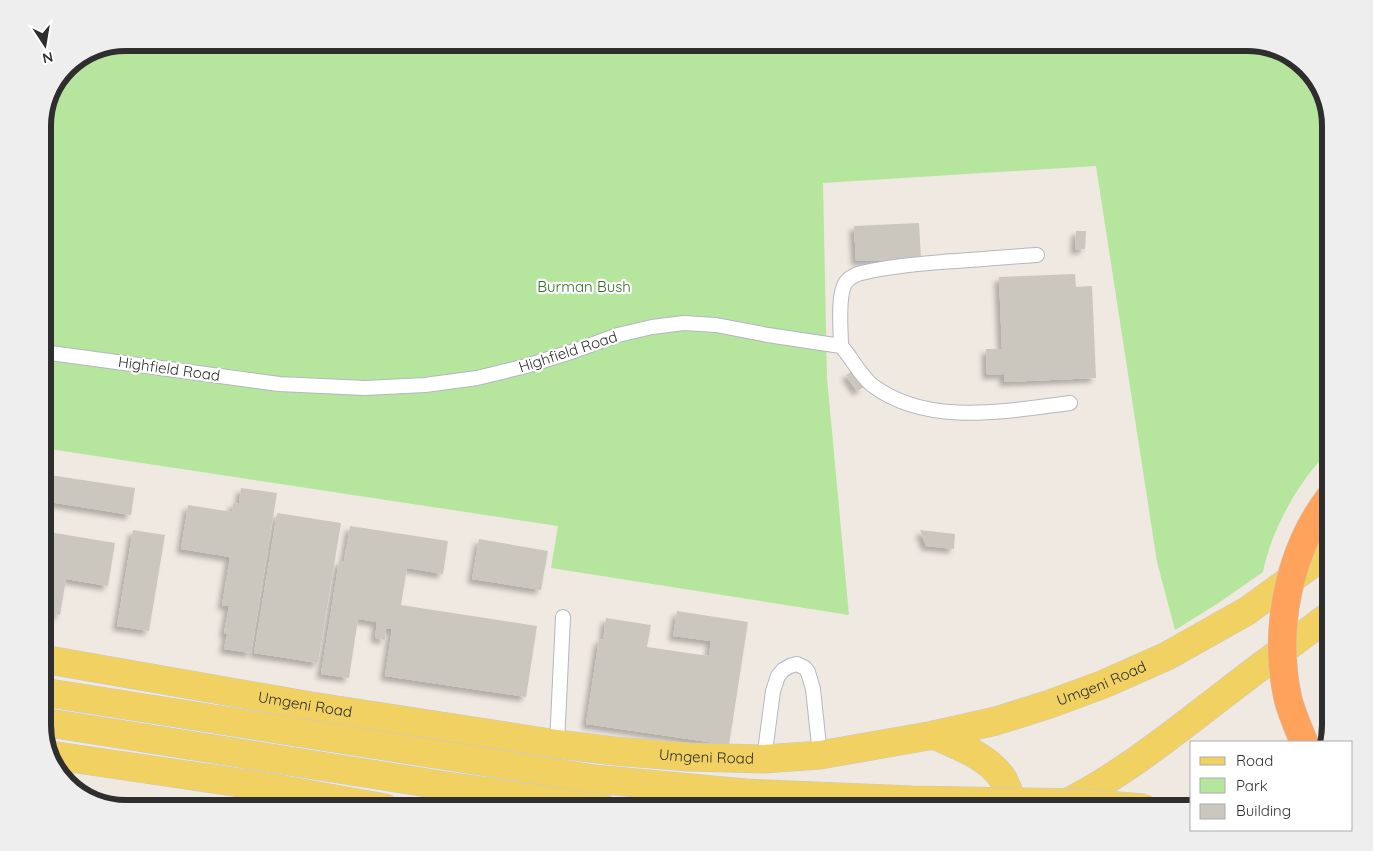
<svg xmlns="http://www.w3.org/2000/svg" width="1373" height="851" viewBox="0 0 1373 851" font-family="Quicksand,sans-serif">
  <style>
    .green { fill: #b6e59e }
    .building { fill: #cbc7bf; filter: url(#shadow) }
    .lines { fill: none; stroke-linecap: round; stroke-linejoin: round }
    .lane-casing { stroke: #b4b7c1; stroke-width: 16 }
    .primary-casing { stroke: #c9c9c9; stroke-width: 29 }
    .lane { stroke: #fff; stroke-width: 14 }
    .primary { stroke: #f2d163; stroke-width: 28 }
    .primary-bridge-casing { stroke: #c9c9c9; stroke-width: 29; stroke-linecap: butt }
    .highway-bridge-casing { stroke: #c9c9c9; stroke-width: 29; stroke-linecap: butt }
    .primary-bridge { stroke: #f2d163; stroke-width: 28 }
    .highway-bridge { stroke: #ffa35c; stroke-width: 28 }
    .labels { text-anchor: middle; stroke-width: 4.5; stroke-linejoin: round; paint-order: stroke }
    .park-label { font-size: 15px; fill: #2c6e1b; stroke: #fff }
    .street-label { font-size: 15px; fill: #2e2e2e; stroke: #fff }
    .rim { fill: none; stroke: #2e2e2e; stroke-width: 6 }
  </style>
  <defs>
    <filter id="shadow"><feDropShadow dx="-4.5" dy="4.5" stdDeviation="2.5" flood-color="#0004"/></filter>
  </defs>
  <rect width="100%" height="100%" fill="#efe9e1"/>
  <path class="green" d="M1247 43 1289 54 1319 84 1330 121V450C1299 480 1271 530 1263 572L1217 604 1175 630 1157 562 1096 166 823 183 827 378 849 615 551 568 558 526 43 448V121L67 67 94 49Z"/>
  <path class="building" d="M919 223 921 259 856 261 854 226Z
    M1076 231H1086L1085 249 1075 250Z
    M1075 274 1076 287 1092 286 1096 378 1004 382V374L987 375 986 349H1002L999 277Z
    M853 371 864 387 857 391 846 375Z
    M43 474 135 488 131 515 43 501Z
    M241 488 277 493 251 653 224 649 227 634 224 633 229 606 222 605 230 557 181 549 188 505 232 512 233 503 239 504Z
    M277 513 341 523 318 663 254 653Z
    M350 526 448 541 443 574 407 568 401 605 537 626 526 697 385 676 392 629H386L385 640 375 638 377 622 358 619 349 678 321 674 339 561H344Z
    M133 530 165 535 149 631 117 626Z
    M920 530 955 534 954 549 926 546Z
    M43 531 115 543 108 586 66 579 60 615 43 612Z
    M479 539 548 551 541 590 472 579Z
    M677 611 748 622 729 745 586 724 599 639 603 640 606 618 651 625 647 647 709 656 711 641 673 636Z"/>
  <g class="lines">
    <g class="lane-casing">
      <path id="lane" d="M841 346C841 331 837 294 846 282 851 276 859 273 866 272 891 266 917 264 942 262 974 260 1006 257 1037 255
        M43 352 279 384 365 388 425 385 477 378 526 366 571 352 618 335 652 327 684 323 716 325 768 335 841 346C852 358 859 374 872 385 927 427 1007 411 1070 403
        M557 744 563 617
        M764 759 773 691 778 676 783 670 790 666 797 664 805 668 808 672 813 689 820 755"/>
    </g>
    <g class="primary-casing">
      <g id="primary">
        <path id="s1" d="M43 659 311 706 557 744 614 751 689 757 764 759 820 755 934 735 996 721 1050 704 1104 684 1167 656 1247 611 1330 551"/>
        <path d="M43 692 296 732"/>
        <path d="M43 722 440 785 603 808"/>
        <path d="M934 735C958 746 988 756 1003 779 1008 788 1011 799 1014 808"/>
        <path d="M50 755 268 787 385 808"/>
        <path d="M1056 808C1118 779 1172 734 1226 693 1260 666 1296 641 1330 615"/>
      </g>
    </g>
    <use href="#lane" class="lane"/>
    <use href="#primary" class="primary"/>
    <g class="primary-bridge-casing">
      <path id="primary-bridge" d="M296 732 594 779 745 793 912 800 1080 803 1144 808"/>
    </g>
    <g class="highway-bridge-casing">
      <path id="highway-bridge" d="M1304 742C1298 728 1292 714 1288 699 1273 631 1288 552 1330 497"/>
    </g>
    <use href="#primary-bridge" class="primary-bridge"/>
    <use href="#highway-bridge" class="highway-bridge"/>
  </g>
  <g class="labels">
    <g class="park-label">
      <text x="584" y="292">Burman Bush</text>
    </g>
    <g class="street-label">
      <text transform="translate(568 352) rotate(-18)" y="5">Highfield Road</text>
      <text transform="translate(169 369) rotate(8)" y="5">Highfield Road</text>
      <text dy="5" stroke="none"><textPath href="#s1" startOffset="1076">Umgeni Road</textPath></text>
      <text dy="5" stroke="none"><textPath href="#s1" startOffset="266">Umgeni Road</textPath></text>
      <text dy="5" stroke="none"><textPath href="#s1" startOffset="671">Umgeni Road</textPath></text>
    </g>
  </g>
  <path d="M0 0H1373V851H0ZM126 51H1247A75 75 0 0 1 1322 126V725A75 75 0 0 1 1247 800H126A75 75 0 0 1 51 725V126A75 75 0 0 1 126 51Z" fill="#eee" fill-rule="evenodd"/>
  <path class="rim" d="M126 51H1247A75 75 0 0 1 1322 126V725A75 75 0 0 1 1247 800H126A75 75 0 0 1 51 725V126A75 75 0 0 1 126 51Z"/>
  <rect x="1190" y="741" width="162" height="90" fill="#ffffff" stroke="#ababab"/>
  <rect x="1200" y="757" width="25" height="8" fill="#f2d163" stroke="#ababab"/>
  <text x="1236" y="766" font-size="15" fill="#2e2e2e">Road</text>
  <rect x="1200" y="778" width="25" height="15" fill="#b6e59e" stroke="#ababab"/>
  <text x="1236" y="791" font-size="15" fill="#2e2e2e">Park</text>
  <rect x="1200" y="804" width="25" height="15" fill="#cbc7bf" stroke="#ababab"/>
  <text x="1236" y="816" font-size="15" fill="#2e2e2e">Building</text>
  <g transform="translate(45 45) rotate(168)" stroke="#ffffff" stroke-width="4" paint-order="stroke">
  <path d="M0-4L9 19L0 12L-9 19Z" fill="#2e2e2e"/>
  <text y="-8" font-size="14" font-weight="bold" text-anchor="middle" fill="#2e2e2e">N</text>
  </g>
</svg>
